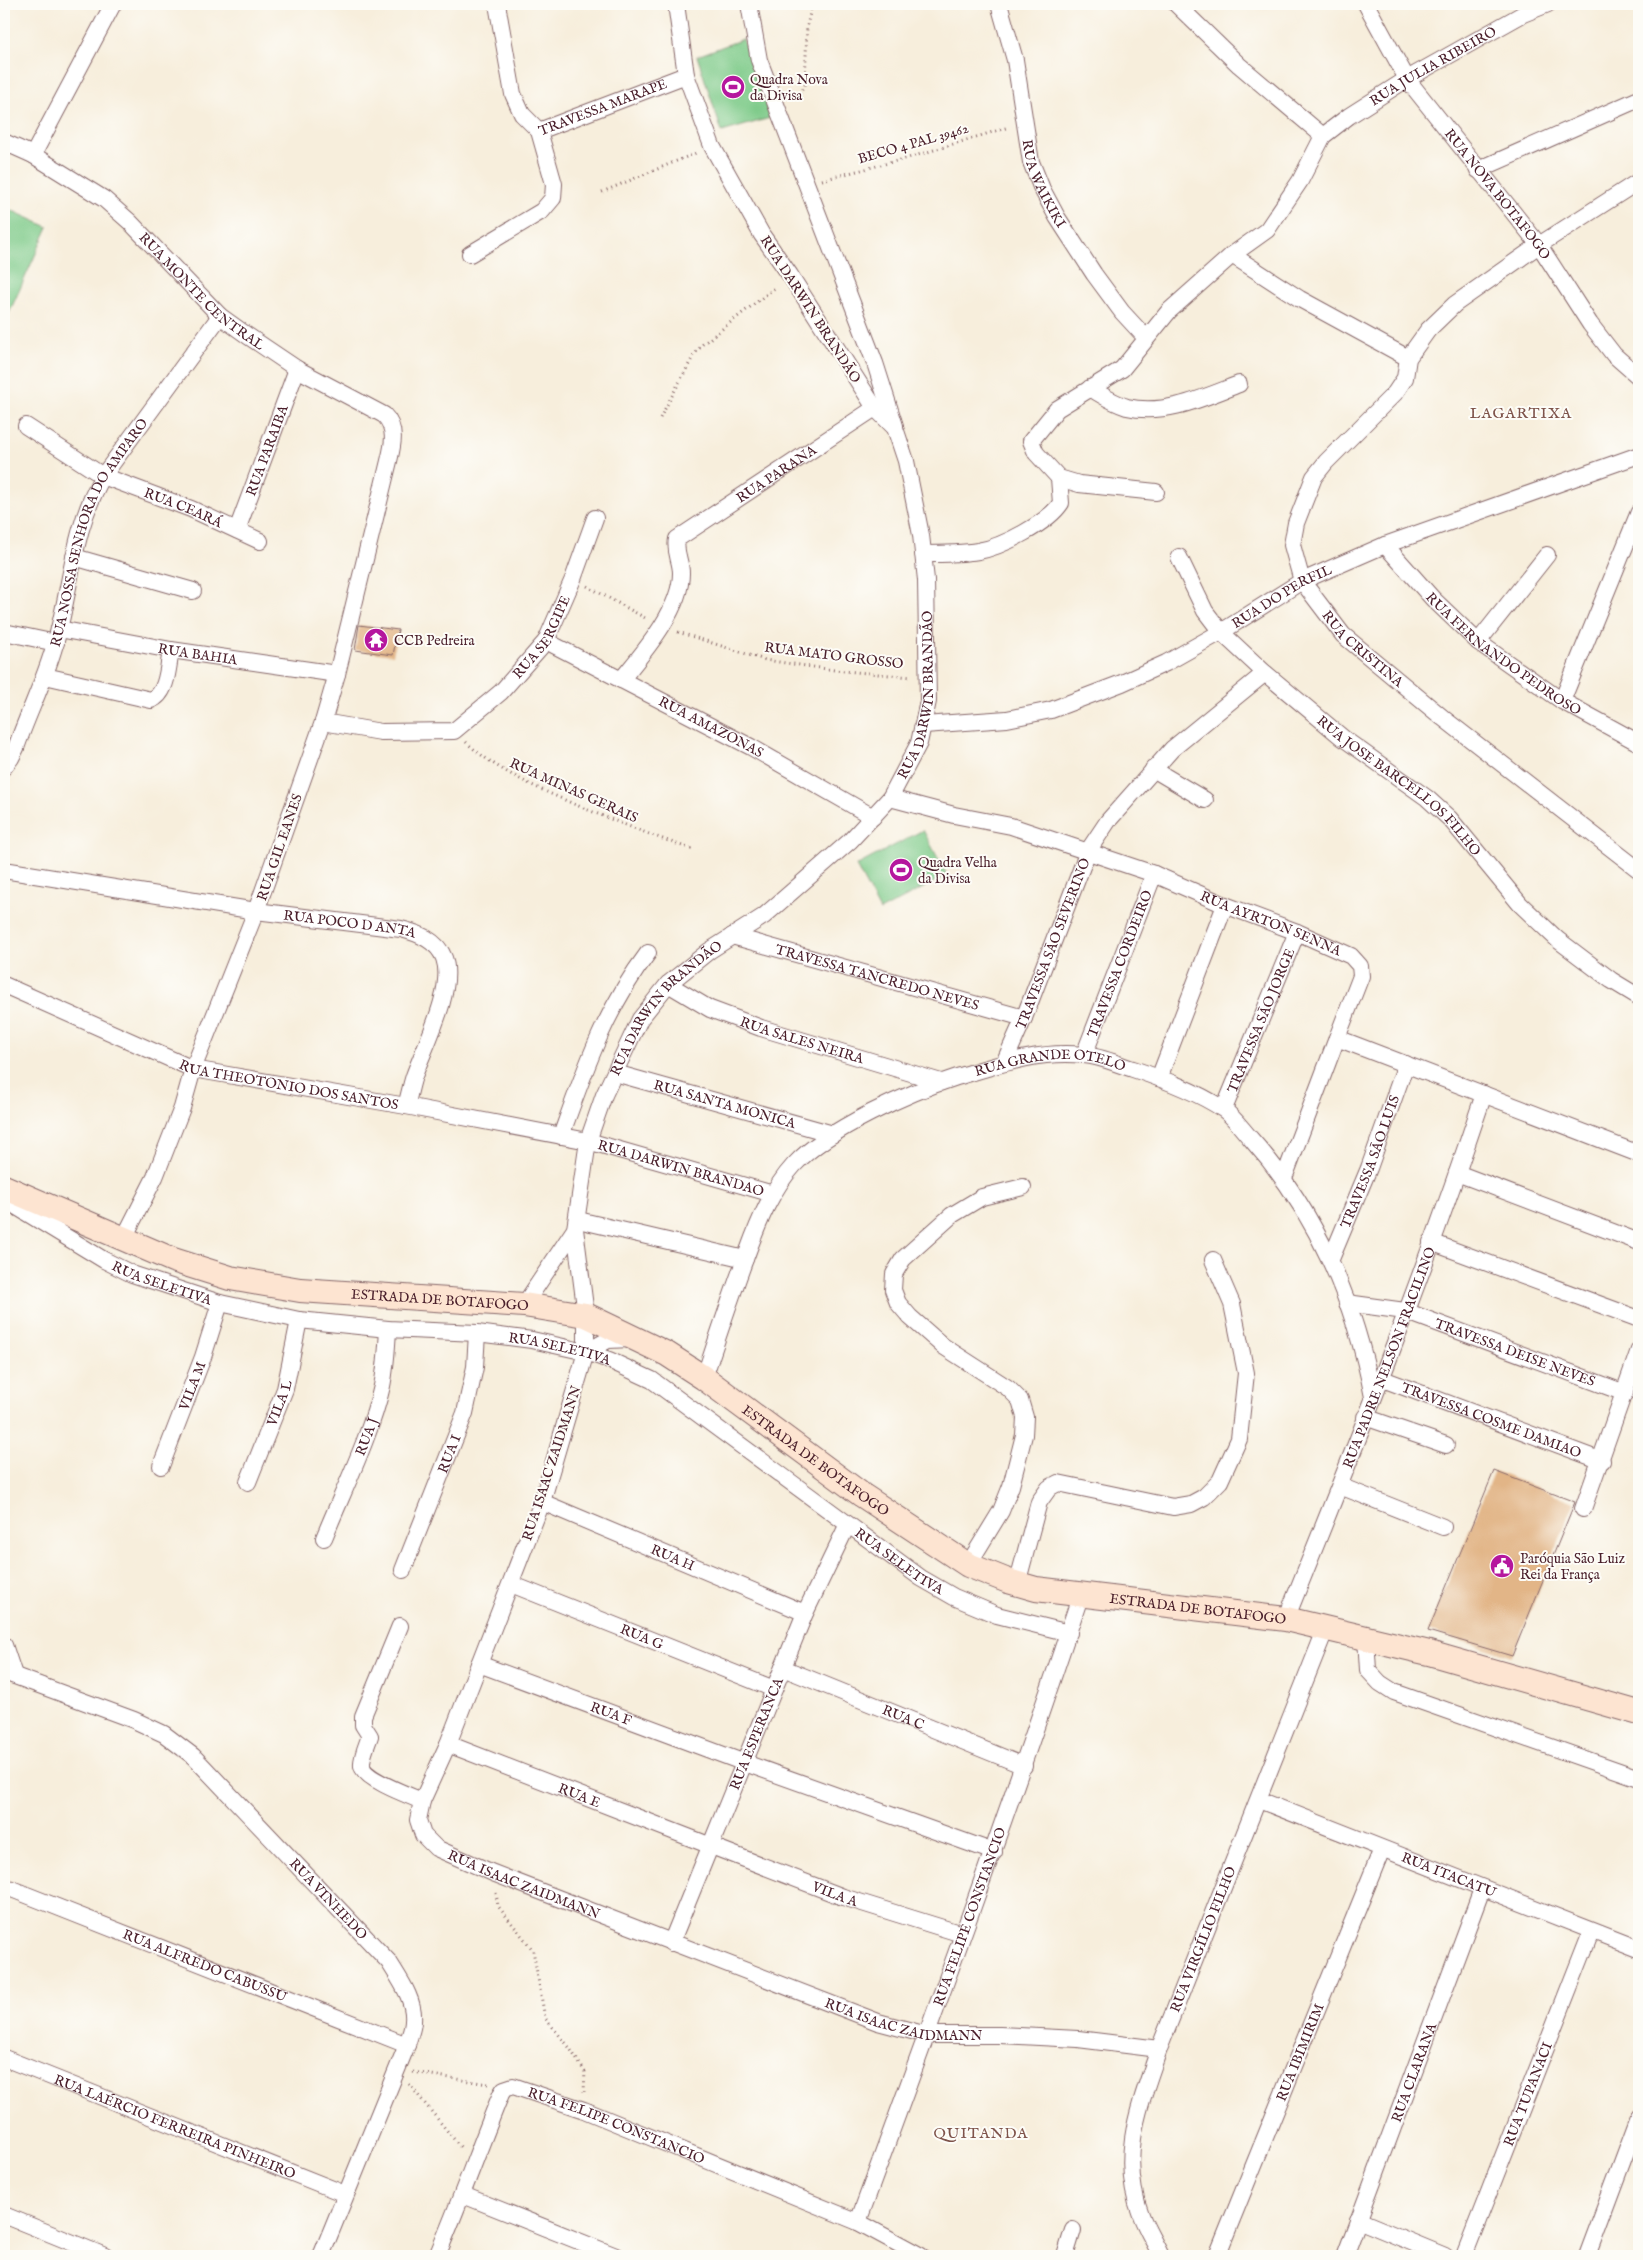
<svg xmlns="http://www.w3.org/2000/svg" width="1643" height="2260" viewBox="0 0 1643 2260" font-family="'IM FELL English',serif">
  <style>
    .green { fill: #7fcb8a; stroke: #64755a }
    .building { fill: #e2b587 }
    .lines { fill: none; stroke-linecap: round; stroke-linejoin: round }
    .minor-casing { stroke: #876769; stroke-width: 18 }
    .secondary-casing { stroke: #876769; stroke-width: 26 }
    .path { stroke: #876769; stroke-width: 3; stroke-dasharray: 1 4; stroke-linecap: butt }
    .minor { stroke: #fff; stroke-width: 16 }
    .secondary { stroke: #fde4d1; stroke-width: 24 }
    .labels { text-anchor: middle; stroke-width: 4; stroke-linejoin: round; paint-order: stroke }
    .street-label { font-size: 14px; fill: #4a1f2b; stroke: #fdfcf7 }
    .poi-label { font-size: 14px; fill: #4a1f2b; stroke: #fdfcf7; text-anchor: start }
    .neighbourhood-label { font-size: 15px; letter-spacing: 1px; fill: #7f544b; stroke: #fdfcf7 }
  </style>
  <rect width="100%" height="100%" fill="#fdfcf7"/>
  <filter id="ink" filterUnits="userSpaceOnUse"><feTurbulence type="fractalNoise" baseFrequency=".02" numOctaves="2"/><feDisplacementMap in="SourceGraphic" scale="10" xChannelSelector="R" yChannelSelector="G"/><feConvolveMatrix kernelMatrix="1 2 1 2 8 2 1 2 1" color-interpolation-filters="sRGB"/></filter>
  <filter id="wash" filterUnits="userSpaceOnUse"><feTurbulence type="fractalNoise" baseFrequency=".0096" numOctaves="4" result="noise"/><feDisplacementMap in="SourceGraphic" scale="20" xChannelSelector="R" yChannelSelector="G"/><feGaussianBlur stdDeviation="1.12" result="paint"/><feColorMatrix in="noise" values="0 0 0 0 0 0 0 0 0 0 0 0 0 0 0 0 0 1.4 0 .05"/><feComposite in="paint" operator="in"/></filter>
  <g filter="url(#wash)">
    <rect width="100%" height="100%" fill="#f7eedc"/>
    <path class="green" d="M743 39 770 118 722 132 697 56Z
      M4 207 48 227 9 313 4 311Z
      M923 830 947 875 880 911 856 866Z"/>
    <g id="blocks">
      <path class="building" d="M359 625 398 630 393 655 355 650Z
        M1494 1471 1575 1502 1512 1656 1428 1631Z"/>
    </g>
  </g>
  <g filter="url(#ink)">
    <use href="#blocks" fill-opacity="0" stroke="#876769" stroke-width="1"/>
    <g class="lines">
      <g class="minor-casing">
        <g id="minor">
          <path d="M749 4 759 60 875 363 895 426"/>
          <path id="s1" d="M999 4 1015 60 1031 162 1042 189 1057 217 1094 274 1122 312 1146 338"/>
          <path d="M1176 4 1239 65 1323 136"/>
          <path id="s2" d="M1366 4 1407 79 1539 245 1590 324 1614 355 1639 377"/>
          <path id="s3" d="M539 131 686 75"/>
          <path id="s4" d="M4 142 33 155 104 199 130 222 220 316 248 336 297 369 384 415C397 428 393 445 389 461L337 674 323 722 256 911 193 1069 182 1108 155 1177 123 1240"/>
          <path d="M33 155 113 4"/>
          <path d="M1478 170 1639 99"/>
          <path id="s5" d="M1639 181 1539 245 1455 304 1428 330 1408 358 1405 378 1395 393 1326 462 1314 477 1296 523 1292 545 1302 581 1343 635 1443 718 1639 870"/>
          <path d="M470 254 542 211 553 198 554 184 539 131 522 114 513 94 497 4"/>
          <path d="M1232 255 1300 299 1408 358"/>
          <path d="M1090 388C1102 395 1113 403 1127 407 1165 416 1205 397 1239 384"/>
          <path id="s6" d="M26 426 103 476 191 509 260 541"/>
          <path id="s7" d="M1156 492 1079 484 1059 478 1036 453 1031 441 1057 409 1122 369 1169 311 1232 255 1267 230 1300 181 1323 136 1349 116 1407 79 1523 14 1548 4"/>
          <path id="s8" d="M237 530 297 369"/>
          <path id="s9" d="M1385 545 1433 599 1478 642 1562 701 1639 743"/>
          <path d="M923 554C941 554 960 554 978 551 1002 547 1048 523 1061 503L1059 478"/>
          <path d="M74 557 193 591"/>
          <path id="s10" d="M1179 557 1205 611 1221 632 1265 673 1343 738 1427 798 1450 819 1520 904 1558 940 1611 980 1639 997"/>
          <path id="s11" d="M59 629 171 650 337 674"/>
          <path d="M4 632 56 643"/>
          <path id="s12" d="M546 641 751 747 873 817"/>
          <path d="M1478 642 1547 555"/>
          <path d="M45 676 151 700C168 694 168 665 171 650"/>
          <path id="s13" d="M621 680C643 653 681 610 681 573 681 561 674 551 677 539L875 408"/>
          <path d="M1562 701 1639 512"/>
          <path id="s14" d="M323 722 381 732 454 731 501 692 546 641 573 579 595 518"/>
          <path id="s15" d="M924 725 1007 719 1051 710 1122 683 1166 663 1221 632 1302 581 1385 545 1639 455"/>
          <path id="s16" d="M4 767 11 758 16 748C28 713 45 680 55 644 72 586 72 530 103 476L220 316"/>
          <path d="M1153 769 1205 800"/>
          <path id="s17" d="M890 798 954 815 1011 826 1154 874 1225 905 1297 932 1351 956 1360 966 1361 976 1337 1038 1639 1154"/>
          <path id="s18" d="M4 870 256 911 401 929C418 933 437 940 444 958 455 989 425 1045 414 1076 411 1085 409 1096 406 1106"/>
          <path id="s19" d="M732 936 1024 1018"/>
          <path id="s20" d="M668 984 710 1009 761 1028 941 1082"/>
          <path id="s21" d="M4 985 193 1069 406 1106 588 1141 773 1194"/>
          <path id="s22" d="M1084 1055 1154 874"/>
          <path id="s23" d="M1004 1063 1024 1018 1088 851 1108 821 1172 749 1265 673"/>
          <path id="s24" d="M615 1073 833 1134"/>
          <path d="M1159 1078 1225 905"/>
          <path id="s25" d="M1224 1109 1297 932"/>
          <path d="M561 1136C585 1069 605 1010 648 953"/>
          <path d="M1457 1173 1639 1242"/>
          <path d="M1284 1178 1337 1038"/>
          <path id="s26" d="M4 1191 17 1207 104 1260 132 1274 220 1303 299 1320 388 1329 477 1333 532 1340 586 1352 609 1360 652 1380 921 1578 954 1597 997 1615 1069 1633"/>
          <path d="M578 1220 745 1259"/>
          <path id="s27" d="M575 1229 586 1315V1352L542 1502 448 1744 422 1801 418 1820 423 1835 436 1848 493 1873 878 2022 927 2035H1000L1078 2039 1159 2049"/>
          <path d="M1431 1242 1639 1319"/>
          <path id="s28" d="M1331 1259 1369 1168 1406 1064"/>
          <path id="s29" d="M1347 1303 1405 1311 1625 1393"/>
          <path id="s30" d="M524 1305 575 1229 588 1141 604 1095 640 1019 668 984 709 951 764 916 850 841 890 798 919 743 928 701 926 580 921 535 906 461 895 428 875 408 790 275 762 235 712 146 686 75 676 4"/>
          <path d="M586 1352 608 1340 631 1339"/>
          <path id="s31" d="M704 1378C718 1336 732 1293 748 1251 759 1221 772 1189 794 1165 827 1129 910 1092 957 1077 997 1065 1040 1050 1083 1055 1100 1056 1117 1064 1133 1069 1163 1079 1196 1091 1223 1109 1233 1116 1242 1129 1251 1139 1316 1211 1355 1302 1373 1397"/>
          <path id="s32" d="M1380 1378 1602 1461"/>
          <path d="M1365 1417 1446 1445"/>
          <path id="s33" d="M161 1466 203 1357 220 1303"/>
          <path id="s34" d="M248 1482 285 1389 299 1320"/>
          <path d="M1340 1486 1443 1527"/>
          <path id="s35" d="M542 1502 805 1613"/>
          <path d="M1583 1509 1639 1350"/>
          <path id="s36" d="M324 1538C343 1491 371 1435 382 1386 386 1367 387 1348 388 1329"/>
          <path d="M968 1565 1001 1511 1011 1486 1024 1435 1025 1417 1020 1400 1008 1388 943 1346 910 1317 898 1303 893 1290 894 1274 903 1259 952 1215 982 1197 1023 1187"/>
          <path id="s37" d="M403 1570 465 1413 475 1367 477 1333"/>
          <path id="s38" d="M511 1584 774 1689"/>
          <path d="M1017 1584 1039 1502 1049 1488 1058 1483 1173 1507 1191 1504 1204 1497 1220 1481 1239 1439 1246 1373 1232 1304 1213 1260"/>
          <path id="s39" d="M1286 1619C1356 1446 1425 1271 1484 1094"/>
          <path d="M400 1626 363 1716V1725L370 1736C367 1745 361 1757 362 1766 364 1779 410 1796 422 1801"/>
          <path d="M1366 1638 1368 1670 1380 1683 1394 1692 1639 1778"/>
          <path d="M4 1645 14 1675"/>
          <path id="s40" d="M479 1664 745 1763 994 1852"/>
          <path id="s41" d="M783 1668 1024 1766"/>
          <path id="s42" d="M4 1672 134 1720 164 1734 193 1756 389 1962C400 1980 415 2000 413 2021 413 2029 409 2037 407 2045L321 2256"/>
          <path id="s43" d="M448 1744 843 1897 962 1934"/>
          <path id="s44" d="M1259 1800 1639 1949"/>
          <path id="s45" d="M4 1886 407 2045"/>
          <path id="s46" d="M671 1943 805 1613 847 1526"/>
          <path id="s47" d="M4 2058 345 2194"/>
          <path d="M463 2195 616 2256"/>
          <path d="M4 2215 105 2256"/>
          <path d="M1358 2220 1445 2256"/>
          <path id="s48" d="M858 2222C935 2013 1011 1805 1081 1594"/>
          <path id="s49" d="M437 2256C460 2202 479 2148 501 2094L504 2089 513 2086 584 2110 858 2222 921 2256"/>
          <path d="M1065 2256 1073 2230"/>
          <path id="s50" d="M1161 2256C1155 2243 1146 2229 1141 2215 1118 2156 1140 2105 1159 2049L1326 1628"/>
          <path id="s51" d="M1217 2256 1382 1849"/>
          <path id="s52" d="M1345 2256 1482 1889"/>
          <path id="s53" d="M1464 2256 1591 1932"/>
          <path d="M1587 2256 1639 2117"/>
        </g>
      </g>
      <g class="secondary-casing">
        <g id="secondary">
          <path id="s54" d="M4 1187 173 1260 230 1278 300 1290 524 1305 586 1315 667 1354 704 1378 862 1495 968 1565 1008 1581 1036 1589 1286 1619 1429 1653 1639 1713"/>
        </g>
      </g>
      <path class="path" d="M791 98 799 95 805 86 807 26 812 4
        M822 180 908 158 1009 127
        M602 192 696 153
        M660 418 694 355 703 344 777 286
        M587 586 647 619
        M678 632 765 660 834 670 912 677
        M466 742C497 771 535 787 574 804 614 821 653 836 694 850
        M496 1893 498 1906 533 1950 545 2018 569 2047 585 2072 584 2092
        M413 2072 488 2084
        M409 2084 462 2149"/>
      <use href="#minor" class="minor"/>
      <use href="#secondary" class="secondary"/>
    </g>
  </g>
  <defs>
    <g id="stadium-disc" transform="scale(1.25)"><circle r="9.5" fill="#b5179e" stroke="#fdfcf7"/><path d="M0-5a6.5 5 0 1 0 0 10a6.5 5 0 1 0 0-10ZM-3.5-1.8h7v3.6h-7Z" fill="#fff"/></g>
    <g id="temple-disc" transform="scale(1.25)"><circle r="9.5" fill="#b5179e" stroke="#fdfcf7"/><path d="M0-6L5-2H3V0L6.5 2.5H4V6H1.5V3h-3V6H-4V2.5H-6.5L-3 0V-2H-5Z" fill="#fff"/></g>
    <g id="civic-disc" transform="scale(1.25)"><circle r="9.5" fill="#b5179e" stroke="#fdfcf7"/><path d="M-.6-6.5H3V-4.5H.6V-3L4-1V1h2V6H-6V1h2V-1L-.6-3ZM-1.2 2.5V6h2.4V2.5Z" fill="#fff"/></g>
  </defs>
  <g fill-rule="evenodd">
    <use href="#stadium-disc" x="733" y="87"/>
    <use href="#temple-disc" x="376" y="640"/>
    <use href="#stadium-disc" x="901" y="870"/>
    <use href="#civic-disc" x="1502" y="1566"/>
  </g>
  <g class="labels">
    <g class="street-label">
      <text dy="5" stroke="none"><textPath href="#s7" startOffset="705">RUA JULIA RIBEIRO</textPath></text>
      <text dy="5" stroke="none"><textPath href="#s3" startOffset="68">TRAVESSA MARAPE</textPath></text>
      <text transform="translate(913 143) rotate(-16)" y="5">BECO 4 PAL 39462</text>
      <text dy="5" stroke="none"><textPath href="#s1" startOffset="186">RUA WAIKIKI</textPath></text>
      <text dy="5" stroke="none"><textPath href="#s2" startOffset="232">RUA NOVA BOTAFOGO</textPath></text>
      <text dy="5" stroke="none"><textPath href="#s4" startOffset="250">RUA MONTE CENTRAL</textPath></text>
      <text transform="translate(811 309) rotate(57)" y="5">RUA DARWIN BRANDÃO</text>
      <text dy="5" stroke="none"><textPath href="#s8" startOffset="85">RUA PARAIBA</textPath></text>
      <text dy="5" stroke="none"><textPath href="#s13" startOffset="278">RUA PARANA</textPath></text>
      <text dy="5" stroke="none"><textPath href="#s6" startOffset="178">RUA CEARÁ</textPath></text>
      <text dy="5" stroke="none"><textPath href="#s16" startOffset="255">RUA NOSSA SENHORA DO AMPARO</textPath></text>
      <text dy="5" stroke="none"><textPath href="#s15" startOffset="386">RUA DO PERFIL</textPath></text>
      <text dy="5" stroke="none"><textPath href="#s14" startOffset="262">RUA SERGIPE</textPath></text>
      <text dy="5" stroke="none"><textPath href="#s5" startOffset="649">RUA CRISTINA</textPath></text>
      <text dy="5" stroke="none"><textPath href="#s9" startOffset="162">RUA FERNANDO PEDROSO</textPath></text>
      <text dy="5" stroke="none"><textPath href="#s11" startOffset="141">RUA BAHIA</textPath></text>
      <text transform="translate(834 655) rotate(7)" y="5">RUA MATO GROSSO</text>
      <text dy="5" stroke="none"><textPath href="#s30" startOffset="758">RUA DARWIN BRANDÃO</textPath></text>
      <text dy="5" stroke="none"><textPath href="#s12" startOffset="186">RUA AMAZONAS</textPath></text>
      <text dy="5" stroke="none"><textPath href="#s10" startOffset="322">RUA JOSE BARCELLOS FILHO</textPath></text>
      <text transform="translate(574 790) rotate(24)" y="5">RUA MINAS GERAIS</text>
      <text transform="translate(279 847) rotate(-71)" y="5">RUA GIL EANES</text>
      <text dy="5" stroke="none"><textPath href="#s17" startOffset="402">RUA AYRTON SENNA</textPath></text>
      <text dy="5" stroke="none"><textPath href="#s18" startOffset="350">RUA POCO D ANTA</textPath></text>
      <text dy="5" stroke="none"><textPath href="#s23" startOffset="129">TRAVESSA SĀO SEVERINO</textPath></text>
      <text dy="5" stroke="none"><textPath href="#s22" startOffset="98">TRAVESSA CORDEIRO</textPath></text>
      <text dy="5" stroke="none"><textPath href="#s19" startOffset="151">TRAVESSA TANCREDO NEVES</textPath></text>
      <text dy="5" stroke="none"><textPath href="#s30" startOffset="338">RUA DARWIN BRANDÃO</textPath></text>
      <text dy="5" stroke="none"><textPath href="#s25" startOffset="96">TRAVESSA SĀO JORGE</textPath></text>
      <text dy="5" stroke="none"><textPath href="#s20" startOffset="146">RUA SALES NEIRA</textPath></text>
      <text dy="5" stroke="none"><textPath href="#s31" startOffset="515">RUA GRANDE OTELO</textPath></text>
      <text dy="5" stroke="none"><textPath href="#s21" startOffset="304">RUA THEOTONIO DOS SANTOS</textPath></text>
      <text dy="5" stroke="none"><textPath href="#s24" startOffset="114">RUA SANTA MONICA</textPath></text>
      <text dy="5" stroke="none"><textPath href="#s28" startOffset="105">TRAVESSA SĀO LUIS</textPath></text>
      <text dy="5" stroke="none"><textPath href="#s21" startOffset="705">RUA DARWIN BRANDAO</textPath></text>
      <text dy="5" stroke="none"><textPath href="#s26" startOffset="185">RUA SELETIVA</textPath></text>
      <text dy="5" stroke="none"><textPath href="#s54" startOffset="455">ESTRADA DE BOTAFOGO</textPath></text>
      <text dy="5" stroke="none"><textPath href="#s26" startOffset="590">RUA SELETIVA</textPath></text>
      <text dy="5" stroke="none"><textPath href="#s29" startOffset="176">TRAVESSA DEISE NEVES</textPath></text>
      <text dy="5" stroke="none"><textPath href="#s39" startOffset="281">RUA PADRE NELSON FRACILINO</textPath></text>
      <text dy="5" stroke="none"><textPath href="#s33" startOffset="86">VILA M</textPath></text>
      <text dy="5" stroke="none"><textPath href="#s34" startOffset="85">VILA L</textPath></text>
      <text dy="5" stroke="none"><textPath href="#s32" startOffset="119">TRAVESSA COSME DAMIAO</textPath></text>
      <text dy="5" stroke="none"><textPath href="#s36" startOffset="110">RUA J</textPath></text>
      <text dy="5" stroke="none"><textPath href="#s37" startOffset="125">RUA I</textPath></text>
      <text dy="5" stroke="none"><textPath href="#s54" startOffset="875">ESTRADA DE BOTAFOGO</textPath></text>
      <text transform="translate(551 1463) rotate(-72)" y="5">RUA ISAAC ZAIDMANN</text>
      <text dy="5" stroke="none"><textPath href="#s35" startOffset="142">RUA H</textPath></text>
      <text dy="5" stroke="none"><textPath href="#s26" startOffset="995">RUA SELETIVA</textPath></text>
      <text dy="5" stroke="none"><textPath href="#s54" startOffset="1295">ESTRADA DE BOTAFOGO</textPath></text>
      <text dy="5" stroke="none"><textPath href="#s38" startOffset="141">RUA G</textPath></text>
      <text dy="5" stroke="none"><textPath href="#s40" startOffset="141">RUA F</textPath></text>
      <text dy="5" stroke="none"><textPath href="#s41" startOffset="130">RUA C</textPath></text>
      <text dy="5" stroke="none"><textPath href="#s46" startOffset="226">RUA ESPERANCA</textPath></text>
      <text dy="5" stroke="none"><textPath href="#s43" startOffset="141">RUA E</textPath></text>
      <text dy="5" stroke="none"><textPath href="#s44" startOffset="204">RUA ITACATU</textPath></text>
      <text dy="5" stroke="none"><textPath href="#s27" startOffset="751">RUA ISAAC ZAIDMANN</textPath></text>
      <text dy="5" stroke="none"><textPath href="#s43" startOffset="415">VILA A</textPath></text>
      <text dy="5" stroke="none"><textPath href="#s42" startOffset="405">RUA VINHEDO</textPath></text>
      <text dy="5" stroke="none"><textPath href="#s48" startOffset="325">RUA FELIPE CONSTANCIO</textPath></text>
      <text dy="5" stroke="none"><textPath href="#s50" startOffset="335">RUA VIRGÍLIO FILHO</textPath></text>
      <text dy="5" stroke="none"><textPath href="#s45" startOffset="216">RUA ALFREDO CABUSSU</textPath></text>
      <text dy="5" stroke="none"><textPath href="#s27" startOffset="1156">RUA ISAAC ZAIDMANN</textPath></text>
      <text dy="5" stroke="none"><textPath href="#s51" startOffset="220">RUA IBIMIRIM</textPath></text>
      <text dy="5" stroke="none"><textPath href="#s52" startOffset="196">RUA CLARANA</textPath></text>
      <text dy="5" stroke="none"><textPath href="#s53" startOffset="174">RUA TUPANACI</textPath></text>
      <text dy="5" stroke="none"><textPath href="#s49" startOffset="300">RUA FELIPE CONSTANCIO</textPath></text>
      <text dy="5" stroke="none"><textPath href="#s47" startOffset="184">RUA LAÉRCIO FERREIRA PINHEIRO</textPath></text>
    </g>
    <g class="poi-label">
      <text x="750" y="84">Quadra Nova<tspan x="750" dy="16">da Divisa</tspan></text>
      <text x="394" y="645">CCB Pedreira</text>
      <text x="918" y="867">Quadra Velha<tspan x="918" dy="16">da Divisa</tspan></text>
      <text x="1520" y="1563">Paróquia São Luiz<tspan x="1520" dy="16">Rei da França</tspan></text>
    </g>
    <g class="neighbourhood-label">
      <text x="1521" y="418">LAGARTIXA</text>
      <text x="981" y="2138">QUITANDA</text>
    </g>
  </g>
  <rect width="1643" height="2260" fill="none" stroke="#fdfcf7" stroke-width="20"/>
</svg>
